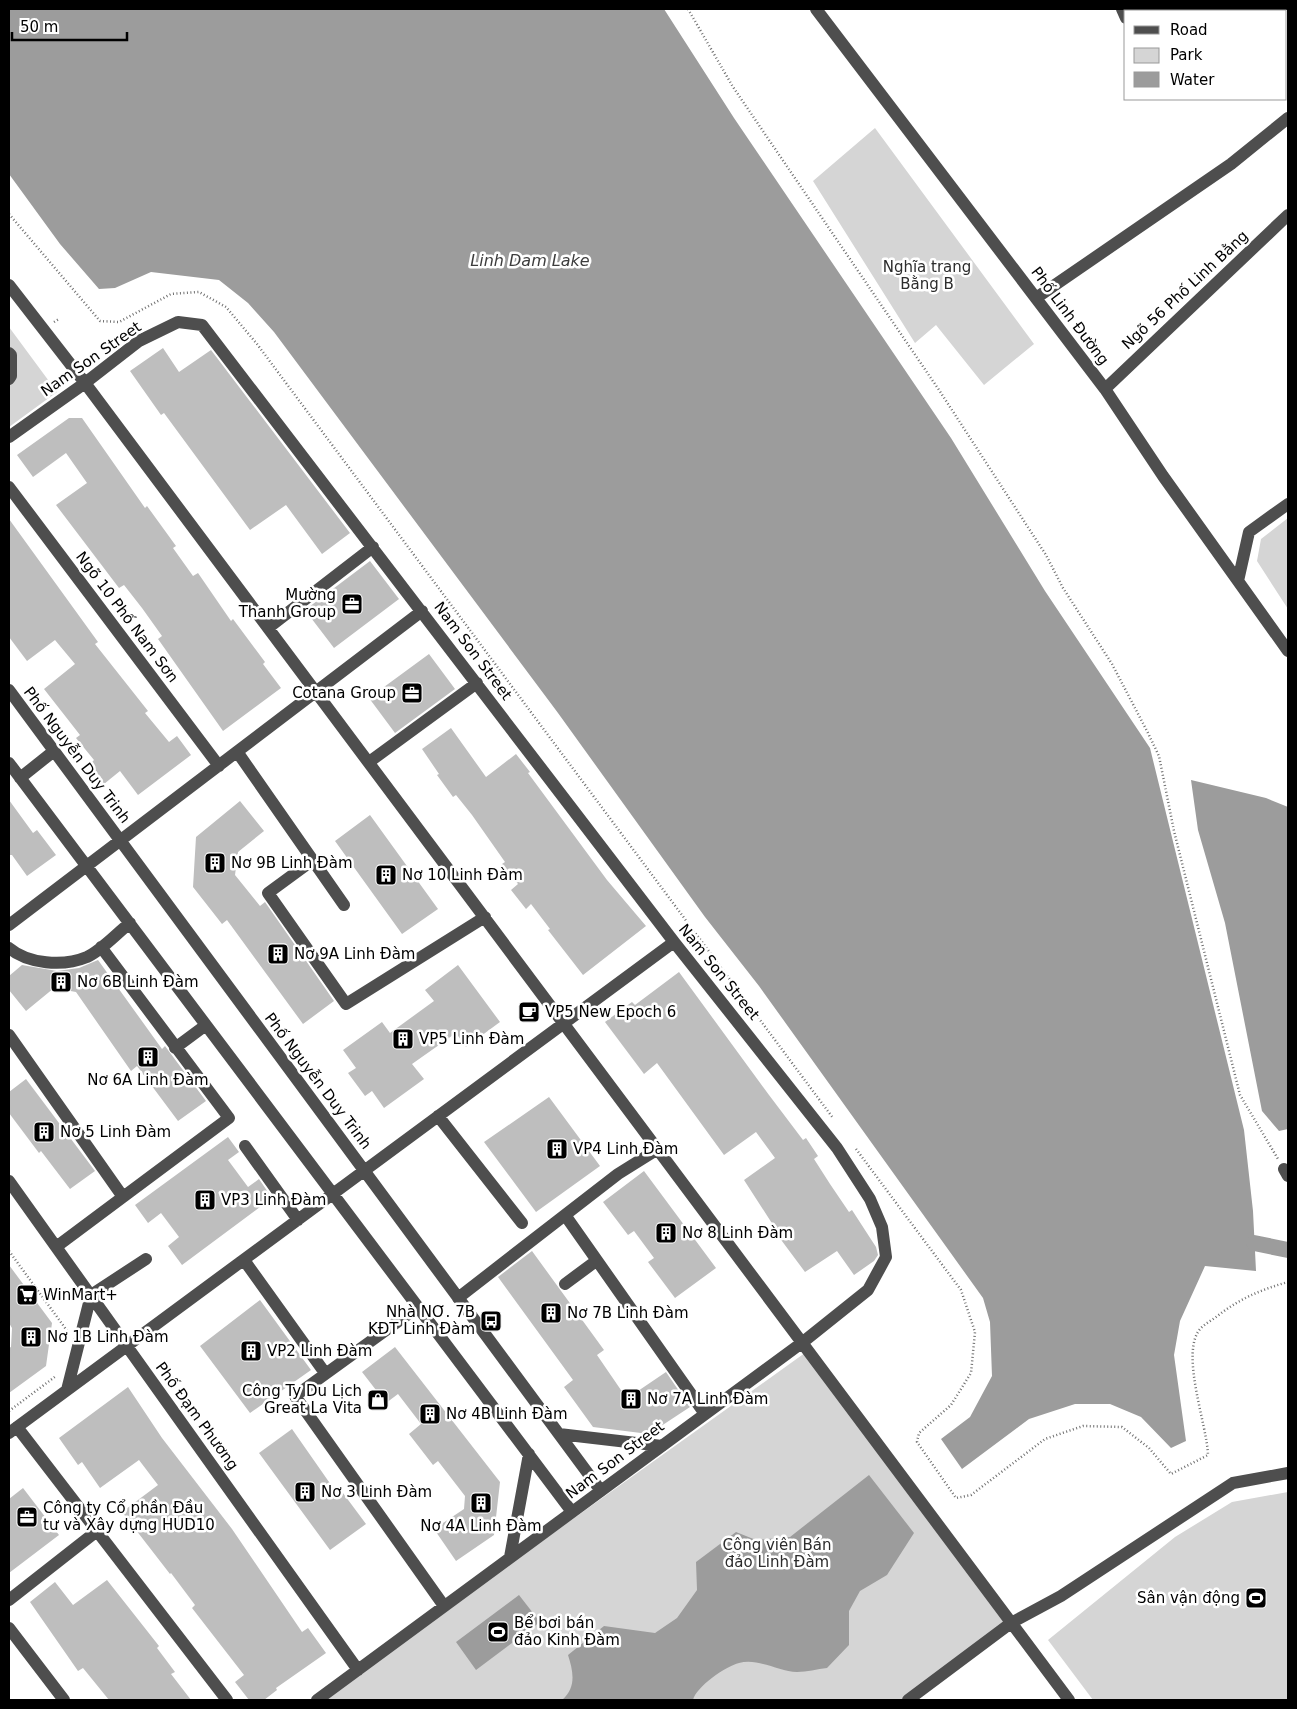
<svg xmlns="http://www.w3.org/2000/svg" width="1297" height="1709" viewBox="0 0 1297 1709" font-family="'DejaVu Sans',sans-serif">
  <style>
    .green { fill: #d5d5d5 }
    .water { fill: #9c9c9c }
    .lines { fill: none; stroke-linecap: round; stroke-linejoin: round }
    .canal { stroke: #9c9c9c; stroke-width: 16 }
    .building { fill: #bebebe }
    .path { stroke: #707070; stroke-width: 2.5; stroke-dasharray: 1 2.5; stroke-linecap: butt }
    .minor { stroke: #4e4e4e; stroke-width: 12 }
    .labels { text-anchor: middle; stroke-width: 5; stroke-linejoin: round; paint-order: stroke }
    .park-label { font-size: 15px; fill: #2c2c2c; stroke: #fff }
    .street-label { font-size: 15px; fill: #000; stroke: #fff }
    .poi-label { font-size: 15px; fill: #000; stroke: #fff; text-anchor: start }
    .water-label { font-size: 16px; font-style: italic; fill: #3d3d3d; stroke: #fff }
  </style>
  <rect width="100%" height="100%" fill="#fff"/>
  <path class="green" d="M1166 9H1280L1271 11H1167Z
    M875 128 1034 344 984 385 936 325 915 343 813 181Z
    M9 327 57 392 9 427Z
    M1288 518V609L1257 561 1261 539Z
    M809 1350 1011 1623 908 1700H320Z
    M1288 1492V1700H1093L1048 1640 1175 1537 1232 1502Z"/>
  <path class="water" d="M9 9H664L734 118 951 438 1045 591 1150 748 1244 1130 1253 1211 1256 1271 1205 1266 1180 1321 1174 1355 1186 1441 1171 1448 1141 1417 1110 1404H1075L1029 1419 962 1469 941 1439 970 1417 992 1376 990 1322 983 1298 759 986 705 917 558 713 274 332 248 303 219 280 151 272 115 288 99 289 60 244 9 174Z
    M1191 780 1266 798 1288 807V1129L1279 1131 1262 1111 1225 923 1198 830Z
    M869 1475 914 1533 887 1575 860 1591 849 1611V1645L827 1668C817 1669 807 1672 797 1672 778 1671 758 1658 739 1663 726 1666 696 1687 693 1700H562C577 1687 573 1671 568 1655L604 1626 655 1633 677 1618 697 1590 696 1562 736 1532 756 1540 790 1537Z
    M519 1595 540 1622 476 1670 456 1642Z"/>
  <g class="lines">
    <path class="canal" d="M1254 1243 1288 1250"/>
  </g>
  <path class="building" d="M163 348 179 372 211 350 350 533 322 554 286 505 250 530 164 413 161 415 130 371Z
    M69 418H82L145 508 147 506 176 546 173 548 193 576 198 573 231 621 233 619 265 662 263 664 281 688 223 731 158 639 162 636 142 608 124 585 119 588 56 505 87 483 66 453 33 477 17 455Z
    M9 519 98 642 95 644 148 711 145 713 169 742 177 736 191 755 138 795 120 771 104 784 89 765 94 760 76 738 80 735 44 689 75 664 55 640 27 661 9 637Z
    M370 561 399 599 334 648 305 610Z
    M429 654 455 689 395 733 369 698Z
    M451 728 486 777 516 754 530 772 528 773 607 880 646 926 583 975 548 930 550 929 531 904 526 909 511 890 518 884 502 864 505 862 472 815 456 795 453 797 437 775 439 774 422 749Z
    M9 800 33 833 37 830 56 855 27 876 12 855H9Z
    M240 801 264 831 238 852 235 875 260 906 265 902 334 1001 303 1024 227 920 222 924 193 887 196 837Z
    M370 815 438 909 402 934 335 841Z
    M98 960 162 1049 165 1046 206 1101 178 1121 137 1066 131 1071 76 992 54 988 26 1011 9 990V976L22 965 57 971 79 968Z
    M458 965 500 1022 466 1047 456 1033 412 1064 424 1079 384 1108 372 1091 365 1096 348 1073 356 1068 343 1050 382 1022 390 1033 434 1001 425 990Z
    M679 972 769 1095 803 1140 806 1138 818 1156 814 1159 830 1184 849 1212 852 1210 876 1247 878 1255 874 1261 854 1275 837 1251 805 1272 773 1229 775 1228 744 1180 775 1158 756 1132 724 1155 657 1063 644 1074 605 1022 632 1002 635 1005Z
    M26 1079 95 1171 70 1189 41 1151 39 1153 9 1113V1092Z
    M549 1097 600 1166 536 1212 484 1142Z
    M228 1137 239 1152 228 1160 248 1187 259 1179 272 1198 182 1265 168 1246 179 1237 161 1213 148 1223 135 1205Z
    M644 1171 716 1268 675 1298 648 1262 654 1258 634 1231 628 1235 603 1202Z
    M532 1251 604 1350 597 1355 623 1393H635L666 1372 690 1407 649 1434 593 1427 564 1387 573 1380 498 1277Z
    M9 1265 52 1323 46 1366 9 1393V1348L11 1347 12 1328 9 1323Z
    M260 1300 311 1370 250 1413 200 1346Z
    M395 1347 500 1482 494 1535 456 1561 434 1529 464 1509 465 1496 438 1461 433 1465 409 1434 421 1424 398 1394 386 1403 362 1372Z
    M128 1387 162 1438 232 1529 302 1632 308 1628 326 1653 276 1688 277 1690 264 1700H249L235 1682 244 1675 192 1608 195 1605 171 1573 170 1574 122 1512 158 1485 139 1460 100 1488 82 1462 78 1465 59 1438Z
    M292 1429 336 1492 340 1489 366 1524 330 1550 259 1453Z
    M23 1488 59 1535 9 1573V1499Z
    M107 1580 159 1646 157 1648 175 1672 171 1674 191 1700H109L83 1668 78 1671 30 1602 55 1582 73 1605Z"/>
  <g class="lines">
    <path class="path" d="M688 9 733 87 939 390 1046 555 1063 588 1112 664 1147 731 1159 756 1174 831 1240 1095 1278 1159
      M9 214 100 321 119 322 171 294 199 292 226 307 257 344 833 1118
      M54 322 59 319
      M856 1149 961 1290 975 1332 971 1373 951 1405 919 1433 917 1442 956 1498 971 1495 1045 1439 1083 1426 1122 1427 1149 1448 1171 1474 1208 1455C1207 1424 1179 1351 1201 1328 1206 1323 1214 1319 1220 1314 1241 1298 1263 1289 1288 1282
      M9 1251 68 1332
      M9 1411 56 1376"/>
    <path class="minor" d="M816 9 1105 389 1163 476 1288 651
      M1122 9 1126 18
      M9 285 85 383 1069 1700
      M1036 298 1231 164 1288 118
      M9 353 11 355V376L9 379
      M1105 389 1288 215
      M9 437 85 383 139 341 178 322 202 325 674 942 837 1148 870 1199 882 1227 886 1257 868 1290 803 1342 317 1700
      M9 487 219 766
      M1238 581 1249 532 1288 504
      M268 628 373 547
      M9 690 601 1491
      M238 753 344 905
      M369 762 477 683
      M9 763 572 1512
      M20 778 54 751
      M313 860 268 893 346 1004 485 917
      M9 925 422 611
      M101 947 229 1118 123 1197
      M9 948C28 964 63 967 87 957 102 950 116 934 130 923
      M9 1035 123 1197 56 1247
      M175 1048 206 1025
      M438 1116 522 1223
      M245 1146 298 1220
      M658 1149 618 1174 565 1215 705 1414
      M1284 1169 1288 1176
      M9 1181 358 1670
      M244 1260 325 1373
      M565 1284 596 1261
      M458 1298 565 1215
      M418 1307 295 1396 444 1606
      M67 1390 91 1295 146 1259
      M17 1427 227 1700
      M9 1433 674 942
      M559 1434 662 1446
      M510 1557 529 1454
      M9 1600 97 1531
      M9 1628 64 1700
      M908 1700 1011 1623 1061 1596 1233 1483 1288 1473"/>
  </g>
  <defs>
    <g id="office-square" transform="scale(1.125)"><rect x="-9" y="-9" width="18" height="18" rx="4" fill="#000" stroke="#fff"/><path d="M-6-3h4V-5.5h4V-3h4V5H-6ZM-1-4.5V-3h2v-1.5ZM-6 0V1H6V0Z" fill="#fff"/></g>
    <g id="building-square" transform="scale(1.125)"><rect x="-9" y="-9" width="18" height="18" rx="4" fill="#000" stroke="#fff"/><path d="M-4-6H4V6H1V3H-1V6H-4ZM-2.5-4.3h1.7v1.8h-1.7ZM.8-4.3h1.7v1.8H.8ZM-2.5-1h1.7V.8h-1.7ZM.8-1h1.7V.8H.8Z" fill="#fff"/></g>
    <g id="cafe-square" transform="scale(1.125)"><rect x="-9" y="-9" width="18" height="18" rx="4" fill="#000" stroke="#fff"/><path d="M-5.5-4.5H6V0H3Q3 3.5 0 3.5H-2.5Q-5.5 3.5-5.5 0ZM3-3.2v2h1.7v-2ZM-6 4.5H4V6H-6Z" fill="#fff"/></g>
    <g id="supermarket-square" transform="scale(1.125)"><rect x="-9" y="-9" width="18" height="18" rx="4" fill="#000" stroke="#fff"/><path d="M-6-5.5h2.5l.6 2H6L4.5 2H-2.5L-4.4-4H-6ZM-1.5 3.2a1.3 1.3 0 1 0 .1 0ZM3 3.2a1.3 1.3 0 1 0 .1 0Z" fill="#fff"/></g>
    <g id="bus-square" transform="scale(1.125)"><rect x="-9" y="-9" width="18" height="18" rx="4" fill="#000" stroke="#fff"/><path d="M-5-6H5V4H4V6H2V4H-2V6H-4V4H-5ZM-3.5-4V0h7V-4ZM-3.5 1.2v1.5H-2V1.2ZM2 1.2v1.5H3.5V1.2Z" fill="#fff"/></g>
    <g id="shop-square" transform="scale(1.125)"><rect x="-9" y="-9" width="18" height="18" rx="4" fill="#000" stroke="#fff"/><path d="M-5-2.5h2.3a2.7 3.5 0 0 1 5.4 0H5L5.5 6h-11ZM-1.5-2.5h3a1.5 2.3 0 0 0-3 0Z" fill="#fff"/></g>
    <g id="stadium-square" transform="scale(1.125)"><rect x="-9" y="-9" width="18" height="18" rx="4" fill="#000" stroke="#fff"/><path d="M0-5a6.5 5 0 1 0 0 10a6.5 5 0 1 0 0-10ZM-3.5-1.8h7v3.6h-7Z" fill="#fff"/></g>
  </defs>
  <g fill-rule="evenodd">
    <use href="#office-square" x="352" y="604"/>
    <use href="#office-square" x="412" y="693"/>
    <use href="#building-square" x="215" y="863"/>
    <use href="#building-square" x="386" y="875"/>
    <use href="#building-square" x="278" y="954"/>
    <use href="#building-square" x="61" y="982"/>
    <use href="#cafe-square" x="529" y="1012"/>
    <use href="#building-square" x="403" y="1039"/>
    <use href="#building-square" x="148" y="1057"/>
    <use href="#building-square" x="44" y="1132"/>
    <use href="#building-square" x="557" y="1149"/>
    <use href="#building-square" x="205" y="1200"/>
    <use href="#building-square" x="666" y="1233"/>
    <use href="#supermarket-square" x="27" y="1295"/>
    <use href="#building-square" x="551" y="1313"/>
    <use href="#bus-square" x="491" y="1321"/>
    <use href="#building-square" x="31" y="1337"/>
    <use href="#building-square" x="251" y="1351"/>
    <use href="#building-square" x="631" y="1399"/>
    <use href="#shop-square" x="378" y="1400"/>
    <use href="#building-square" x="430" y="1414"/>
    <use href="#building-square" x="305" y="1492"/>
    <use href="#building-square" x="481" y="1503"/>
    <use href="#office-square" x="27" y="1517"/>
    <use href="#stadium-square" x="1256" y="1598"/>
    <use href="#stadium-square" x="498" y="1632"/>
  </g>
  <g class="labels">
    <g class="park-label">
      <text x="927" y="272">Nghĩa trang<tspan x="927" dy="17">Bằng B</tspan></text>
      <text x="777" y="1550">Công viên Bán<tspan x="777" dy="17">đảo Linh Đàm</tspan></text>
    </g>
    <g class="street-label">
      <text transform="translate(1185 290) rotate(-43)" y="5">Ngõ 56 Phố Linh Bằng</text>
      <text transform="translate(1070 316) rotate(53)" y="5">Phố Linh Đường</text>
      <text transform="translate(91 359) rotate(-35)" y="5">Nam Son Street</text>
      <text transform="translate(127 617) rotate(53)" y="5">Ngõ 10 Phố Nam Sơn</text>
      <text transform="translate(473 651) rotate(53)" y="5">Nam Son Street</text>
      <text transform="translate(77 755) rotate(53)" y="5">Phố Nguyễn Duy Trinh</text>
      <text transform="translate(719 972) rotate(51)" y="5">Nam Son Street</text>
      <text transform="translate(318 1081) rotate(53)" y="5">Phố Nguyễn Duy Trinh</text>
      <text transform="translate(197 1416) rotate(54)" y="5">Phố Đạm Phương</text>
      <text transform="translate(615 1460) rotate(-37)" y="5">Nam Son Street</text>
    </g>
    <g class="poi-label">
      <text x="336" y="600" text-anchor="end">Mường<tspan x="336" dy="17">Thanh Group</tspan></text>
      <text x="396" y="698" text-anchor="end">Cotana Group</text>
      <text x="231" y="868">Nơ 9B Linh Đàm</text>
      <text x="402" y="880">Nơ 10 Linh Đàm</text>
      <text x="294" y="959">Nơ 9A Linh Đàm</text>
      <text x="77" y="987">Nơ 6B Linh Đàm</text>
      <text x="545" y="1017">VP5 New Epoch 6</text>
      <text x="419" y="1044">VP5 Linh Đàm</text>
      <text x="148" y="1085" text-anchor="middle">Nơ 6A Linh Đàm</text>
      <text x="60" y="1137">Nơ 5 Linh Đàm</text>
      <text x="573" y="1154">VP4 Linh Đàm</text>
      <text x="221" y="1205">VP3 Linh Đàm</text>
      <text x="682" y="1238">Nơ 8 Linh Đàm</text>
      <text x="43" y="1300">WinMart+</text>
      <text x="475" y="1317" text-anchor="end">Nhà NƠ. 7B<tspan x="475" dy="17">KĐT Linh Đàm</tspan></text>
      <text x="567" y="1318">Nơ 7B Linh Đàm</text>
      <text x="47" y="1342">Nơ 1B Linh Đàm</text>
      <text x="267" y="1356">VP2 Linh Đàm</text>
      <text x="362" y="1396" text-anchor="end">Công Ty Du Lịch<tspan x="362" dy="17">Great La Vita</tspan></text>
      <text x="647" y="1404">Nơ 7A Linh Đàm</text>
      <text x="446" y="1419">Nơ 4B Linh Đàm</text>
      <text x="321" y="1497">Nơ 3 Linh Đàm</text>
      <text x="43" y="1513">Công ty Cổ phần Đầu<tspan x="43" dy="17">tư và Xây dựng HUD10</tspan></text>
      <text x="481" y="1531" text-anchor="middle">Nơ 4A Linh Đàm</text>
      <text x="1240" y="1603" text-anchor="end">Sân vận động</text>
      <text x="514" y="1628">Bể bơi bán<tspan x="514" dy="17">đảo Kinh Đàm</tspan></text>
    </g>
    <g class="water-label">
      <text x="530" y="266">Linh Dam Lake</text>
    </g>
  </g>
  <rect width="1297" height="1709" fill="none" stroke="#000000" stroke-width="20"/>
  <rect x="1124" y="10" width="162" height="90" fill="#ffffff" stroke="#999999"/>
  <rect x="1134" y="26" width="25" height="8" fill="#4e4e4e" stroke="#999999"/>
  <text x="1170" y="35" font-size="15" fill="#000000">Road</text>
  <rect x="1134" y="48" width="25" height="15" fill="#d5d5d5" stroke="#999999"/>
  <text x="1170" y="60" font-size="15" fill="#000000">Park</text>
  <rect x="1134" y="72" width="25" height="15" fill="#9c9c9c" stroke="#999999"/>
  <text x="1170" y="85" font-size="15" fill="#000000">Water</text>
  <path d="M12 32v8h115v-8" fill="none" stroke="#000000" stroke-width="2.5"/>
  <text x="20" y="32" font-size="15" fill="#000000" stroke="#ffffff" stroke-width="4" paint-order="stroke">50 m</text>
</svg>
